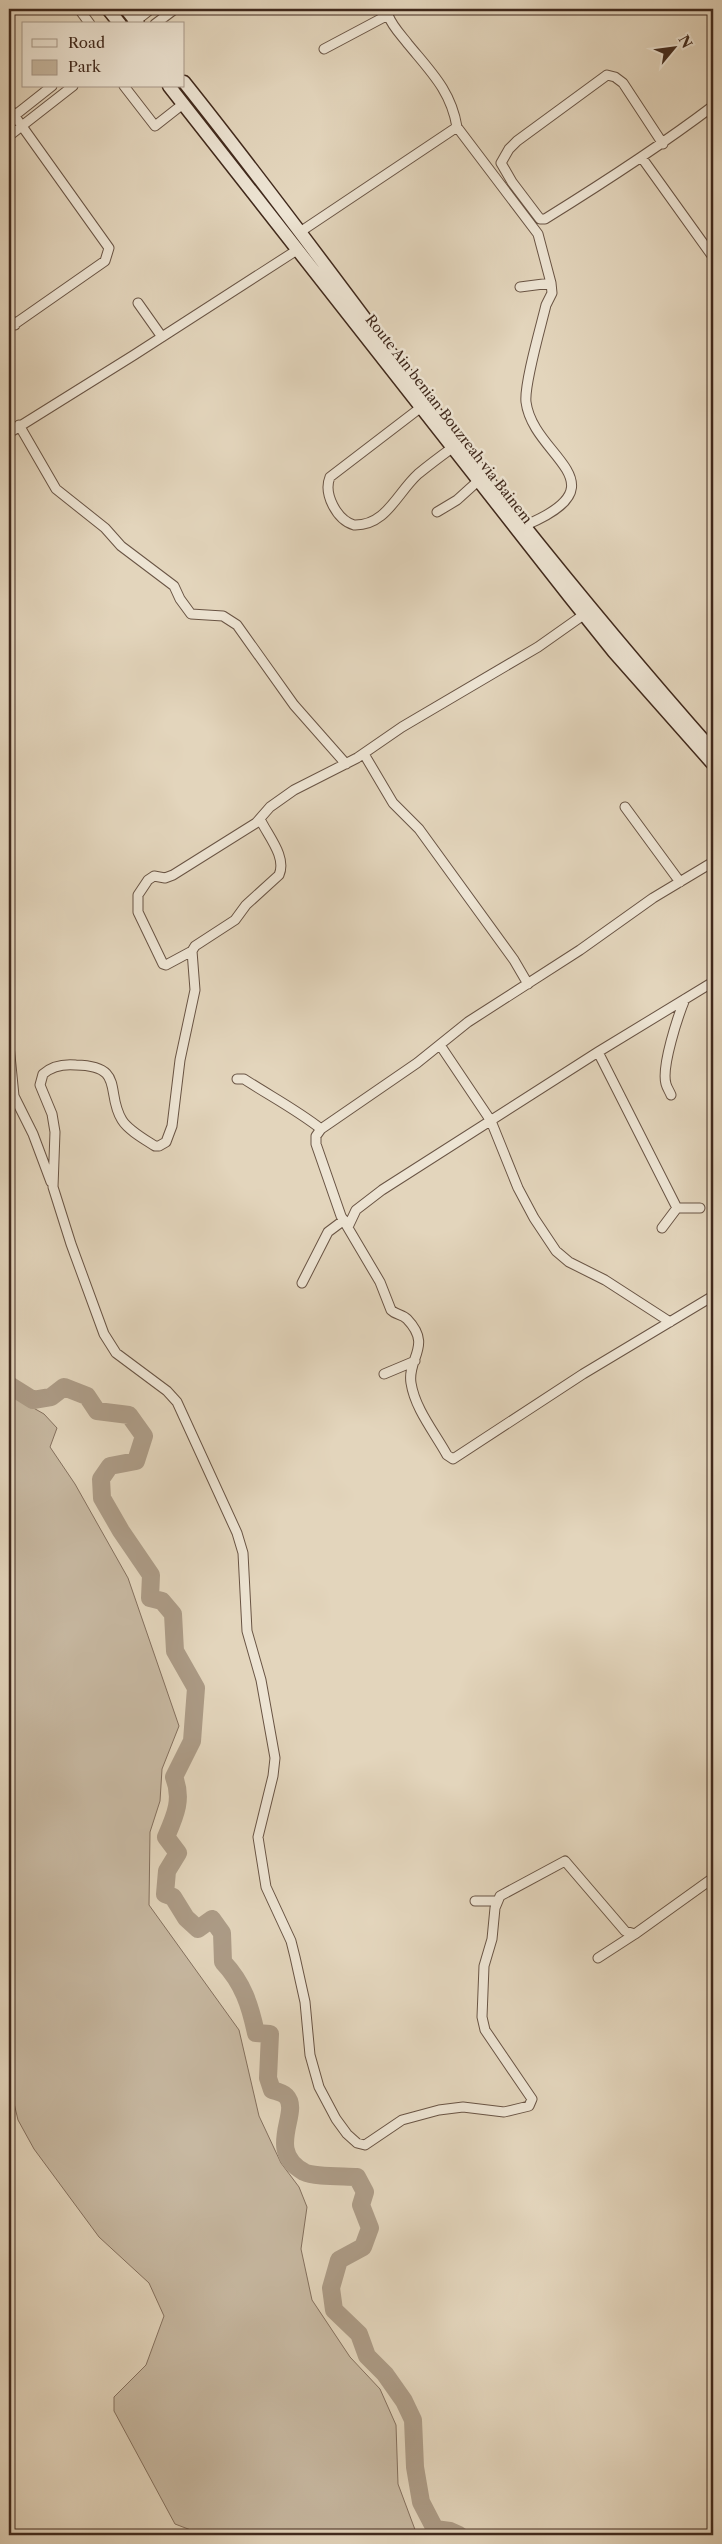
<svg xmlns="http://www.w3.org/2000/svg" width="722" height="2544" viewBox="0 0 722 2544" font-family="'Libre Caslon Text',serif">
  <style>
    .green { fill: #c7b8a1; stroke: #84705e }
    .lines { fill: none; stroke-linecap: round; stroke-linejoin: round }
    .river { stroke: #ac9b86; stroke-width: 18 }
    .street-casing { stroke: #695444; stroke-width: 11 }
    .secondary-casing { stroke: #40291c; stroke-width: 15 }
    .street { stroke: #ede4d3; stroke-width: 9 }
    .secondary { stroke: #ede4d3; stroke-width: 12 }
    .labels { text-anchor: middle; stroke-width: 5; stroke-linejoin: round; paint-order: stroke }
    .street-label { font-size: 14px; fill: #40291c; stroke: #ede4d3 }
  </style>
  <rect width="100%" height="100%" fill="#e3d5bc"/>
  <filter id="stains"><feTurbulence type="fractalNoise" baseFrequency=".004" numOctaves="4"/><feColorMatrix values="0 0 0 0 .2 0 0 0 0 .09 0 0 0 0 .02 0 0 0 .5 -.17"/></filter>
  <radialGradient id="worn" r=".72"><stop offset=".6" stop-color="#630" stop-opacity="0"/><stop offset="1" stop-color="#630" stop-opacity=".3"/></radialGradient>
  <path class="green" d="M9 1394 44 1414 57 1428 50 1447 75 1484 128 1578 179 1726 162 1769 160 1801 150 1832 149 1905 239 2030 259 2116 281 2163 299 2187 307 2207 301 2249 312 2300 350 2357 380 2389 396 2425 398 2484 417 2535H204L175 2524 114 2411V2397L146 2365 164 2316 149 2283 99 2237 34 2149 18 2120 9 2082Z"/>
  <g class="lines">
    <path class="river" d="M9 1385 33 1400 51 1397 64 1387 87 1396 97 1411 129 1415 144 1436 136 1461 110 1466 101 1479 102 1498 121 1531 151 1575 150 1598 162 1601 173 1614 175 1651 196 1688 192 1741 174 1777C183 1799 175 1816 166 1837L178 1853 167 1871 165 1894 173 1897 186 1918 198 1929 212 1919 222 1933 223 1962C243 1983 250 2005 256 2033L270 2034 268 2078 272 2090C276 2091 283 2093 286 2096 302 2112 264 2150 304 2172 314 2177 345 2176 357 2177L365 2192 361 2205 370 2228 363 2247 339 2260 331 2288 334 2310 359 2334 367 2356 385 2374 404 2401 413 2420 415 2467 421 2502 435 2529 450 2531 459 2535"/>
    <g class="street-casing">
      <path id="street" d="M79 9 90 24
        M132 24 151 9
        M155 24 175 9
        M324 49 388 15
        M124 86 155 126 183 104
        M9 108 109 248 105 261 9 328
        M9 120 52 86
        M457 127 538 234 551 283
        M9 136 73 86
        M663 144 623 83 615 77 607 75 517 141 509 149 501 163 512 182 540 219H545C603 183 659 147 713 106
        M642 158 713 257
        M300 232 457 127C451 91 431 72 408 44 401 35 392 26 388 15L390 9
        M520 287 551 283 552 293 546 305C541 326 524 384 526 402 533 457 625 483 526 525
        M138 303 162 337
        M9 317 15 325
        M424 405 330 477C323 494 337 520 354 525 386 526 397 493 418 474 429 465 441 456 452 448
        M19 425 56 489 105 528 121 546 174 586 180 599 191 614 223 616 237 625 294 705 346 764
        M9 433 134 355 297 250
        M437 512 457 500 478 481
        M364 754 393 803 419 829 514 960 528 984
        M625 807 680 882
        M260 819C268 836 287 857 279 875L246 905 235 920 195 946 192 951 195 990 180 1060 172 1126 166 1142 159 1146H155C144 1139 128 1130 122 1120 105 1093 126 1066 76 1065 65 1064 52 1066 43 1074L40 1085 52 1114 55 1132 53 1187 71 1244 104 1334 116 1353 167 1391 177 1402 237 1533 243 1553 247 1631 261 1680 275 1758 273 1776 258 1837 266 1887 291 1941 295 1957 305 2002 310 2055 319 2087 336 2119 347 2134 357 2143 365 2145 402 2120 439 2110 463 2107 504 2112 529 2106 532 2099 485 2030 482 2017 484 1966 492 1939 495 1908 500 1896 565 1861 625 1931 635 1934 713 1878
        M713 862 653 898 580 950 468 1022 417 1063 321 1129 316 1136V1144L341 1216 380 1282 391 1310C396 1315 402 1314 407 1319 433 1346 407 1358 411 1383 415 1409 435 1433 447 1455L453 1459 583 1374 713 1296
        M192 951 166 965 163 964 138 912V895L148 880 154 876 165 878 173 875 256 823 270 807 294 790 357 758 402 727 538 647 589 611
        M9 1045 14 1096 33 1134 51 1182
        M440 1045 491 1121 518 1188 534 1218 556 1251 569 1262 605 1280 670 1322
        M598 1052 677 1208
        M237 1079H244C270 1096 297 1110 321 1129
        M671 1095C670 1092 667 1088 666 1084 661 1067 678 1016 685 999
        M348 1227 356 1210 382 1190 598 1052 713 982
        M662 1228 677 1208H700
        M302 1283 328 1232 344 1220
        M384 1374 415 1361
        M475 1901H497
        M598 1958 635 1934"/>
    </g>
    <g class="secondary-casing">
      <path id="secondary" d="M108 9 120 24
        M126 9 138 24
        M184 82C268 187 347 295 428 403 519 522 614 639 713 751
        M169 86 570 597 614 652 713 764"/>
    </g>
    <use href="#street" class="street"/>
    <use href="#secondary" class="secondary"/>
  </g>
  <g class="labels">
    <g class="street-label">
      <text transform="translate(449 419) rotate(52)" y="5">Route Ain benian Bouzreah via Bainem</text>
    </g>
  </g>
  <rect width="722" height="2544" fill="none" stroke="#e3d5bc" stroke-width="30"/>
  <rect x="10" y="10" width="702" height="2524" fill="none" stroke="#40291c" stroke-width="2.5"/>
  <rect x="15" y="15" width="692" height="2514" fill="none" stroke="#40291c"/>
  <rect x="22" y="22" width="162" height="65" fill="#ede4d3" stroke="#a8998a"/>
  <rect x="32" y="39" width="25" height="8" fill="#ede4d3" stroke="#a8998a"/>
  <text x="68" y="48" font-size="15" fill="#40291c">Road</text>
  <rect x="32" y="60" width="25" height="15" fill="#c7b8a1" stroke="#a8998a"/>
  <text x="68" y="72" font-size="15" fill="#40291c">Park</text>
  <g transform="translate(674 48) rotate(61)" stroke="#ede4d3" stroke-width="4" paint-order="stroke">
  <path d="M0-4L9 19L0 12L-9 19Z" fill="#40291c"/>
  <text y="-8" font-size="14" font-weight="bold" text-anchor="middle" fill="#40291c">N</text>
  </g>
  <rect width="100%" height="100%" filter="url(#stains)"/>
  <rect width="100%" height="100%" fill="url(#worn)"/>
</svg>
